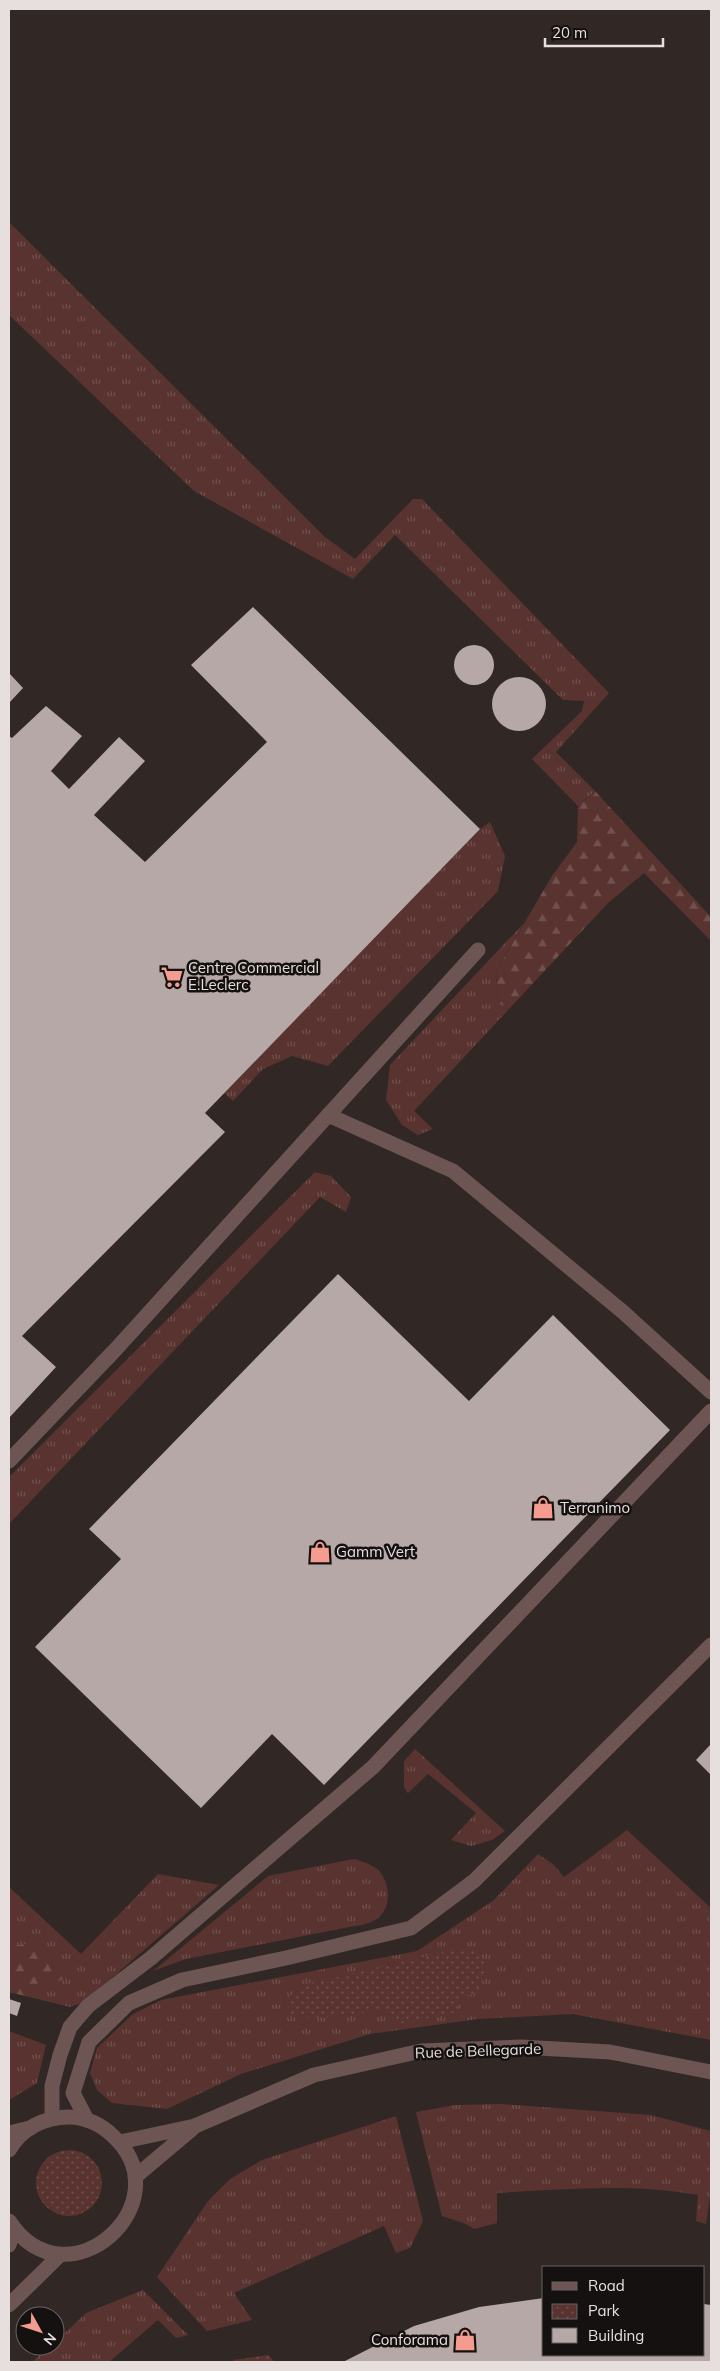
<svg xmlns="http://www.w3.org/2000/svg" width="720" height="2371" viewBox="0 0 720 2371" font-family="Mulish,sans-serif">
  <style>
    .grass { fill: url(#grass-tufts) }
    .forest { fill: url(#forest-firs) }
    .park { fill: url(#park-dots) }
    .building { fill: #b5a8a6 }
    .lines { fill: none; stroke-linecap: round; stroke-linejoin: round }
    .lane { stroke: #6c5552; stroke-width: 15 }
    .street { stroke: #6c5552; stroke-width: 15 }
    .labels { text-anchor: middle; stroke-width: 5; stroke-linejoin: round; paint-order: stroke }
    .poi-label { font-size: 15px; fill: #e6dfde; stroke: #151110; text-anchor: start }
    .street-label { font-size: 15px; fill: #e6dfde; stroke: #151110 }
  </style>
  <defs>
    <pattern id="grass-tufts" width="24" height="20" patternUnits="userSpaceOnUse" patternTransform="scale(1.25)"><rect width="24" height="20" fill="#59332f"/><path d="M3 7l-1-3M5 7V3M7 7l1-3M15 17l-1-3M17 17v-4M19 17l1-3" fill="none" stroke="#71504d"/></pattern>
    <pattern id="forest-firs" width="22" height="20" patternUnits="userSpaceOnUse" patternTransform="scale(1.25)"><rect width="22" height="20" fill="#59332f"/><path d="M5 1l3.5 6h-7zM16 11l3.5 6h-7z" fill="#71504d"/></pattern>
    <pattern id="park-dots" width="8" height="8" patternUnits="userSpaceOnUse" patternTransform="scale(1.25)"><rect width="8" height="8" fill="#59332f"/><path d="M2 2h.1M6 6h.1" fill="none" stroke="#71504d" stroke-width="1.8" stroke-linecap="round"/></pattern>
  </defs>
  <rect width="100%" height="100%" fill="#312725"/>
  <path class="grass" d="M9 222 325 537 355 559 413 499H422L609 693 556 752 595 791 578 806 532 759 582 711 584 701 563 700 395 535 353 579 194 491 9 315Z
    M490 822 505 856 498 891 328 1066 292 1056 263 1069 233 1101 224 1093 480 829Z
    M524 923 496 971 498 1003 509 1009 414 1111 433 1129 418 1135 402 1125 386 1100 390 1065Z
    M315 1172 331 1176 351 1197 346 1212 320 1197 9 1524V1477Z
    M415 1749 505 1831 492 1840 471 1846 451 1840 476 1813 428 1774 408 1793 404 1788V1761Z
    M627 1830 711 1908V2040L573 2014 478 2019 370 2034 241 2074 167 2109 112 2103 97 2090 90 2073 97 2048 133 2014 161 2000 417 1951 494 1900 538 1854 553 1864 564 1877Z
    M354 1859C363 1862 372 1864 379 1871 390 1883 392 1907 378 1918 369 1925 355 1926 344 1928L186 1959 153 1971 268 1876Z
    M158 1874 219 1885 84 2002 70 2007 9 1992V1887L81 1954Z
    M9 2031 46 2045 37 2083 9 2100Z
    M500 2104 651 2115 711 2131V2191L706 2224 696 2221 698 2195C632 2183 564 2189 497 2193V2223L474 2229 466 2224 442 2216 416 2112 455 2105Z
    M396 2116 423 2221 410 2248 396 2253 384 2226 234 2293 252 2320 207 2331 157 2277 208 2201 230 2179 262 2160Z
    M143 2290 188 2335 176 2338 158 2320 109 2362H32L50 2346H55V2342L86 2313Z"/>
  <path class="forest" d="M595 791 711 917V941L644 873 608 903 509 1009 498 1003 496 971 552 876 577 842 578 806Z
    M25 1944 63 1965 68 1975 35 1998 9 1992V1947Z"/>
  <path class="park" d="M462 1948 473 1949 487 1965 479 1993 460 1997 457 2012 398 2024 383 2009C352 2014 320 2023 289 2013L288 1998 302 1985Z
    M36 2183a33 33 0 1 1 66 0a33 33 0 1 1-66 0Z
    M269 2355 274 2362H235L233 2360Z"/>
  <path class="building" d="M253 607 480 829 205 1113 225 1132 22 1336 56 1367 9 1418V736L12 738 46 706 82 736 51 771 69 789 119 737 145 761 94 815 145 862 267 742 191 665Z
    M454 665a20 20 0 1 1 40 0a20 20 0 1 1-40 0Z
    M9 673 23 688 9 703Z
    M492 704a27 27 0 1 1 54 0a27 27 0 1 1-54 0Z
    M338 1274 469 1401 553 1315 670 1430 324 1785 272 1734 201 1808 35 1647 121 1559 89 1529Z
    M711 1744V1775L696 1760Z
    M9 1999 21 2003 17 2016 9 2013Z
    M544 2298V2355H704V2304L711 2305V2362H343L414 2326 479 2307Z"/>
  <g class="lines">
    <path class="lane" d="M328 1115 453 1171 623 1312 711 1392
      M9 1461 116 1349 478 950
      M52 2118V2086L60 2055 70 2027 88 2006 151 1958 373 1767 711 1411
      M87 2120 73 2093 89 2042 129 2003 182 1980 286 1958 411 1928 474 1881 711 1645
      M9 2133 30 2128"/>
    <path class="street" d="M120 2142 195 2126 314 2075 421 2051 521 2047 610 2052 711 2072
      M9 2150C21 2129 44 2117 69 2117 86 2117 102 2125 113 2136 185 2202 67 2309 9 2221
      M135 2177 192 2129
      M9 2245 14 2230
      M9 2305 61 2254"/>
  </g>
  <defs>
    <g id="supermarket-bare" transform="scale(1.725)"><path d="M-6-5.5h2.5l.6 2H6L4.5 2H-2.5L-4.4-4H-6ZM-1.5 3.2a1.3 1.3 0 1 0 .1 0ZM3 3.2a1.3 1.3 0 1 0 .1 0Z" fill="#f59c91" stroke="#151110" stroke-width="2.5" paint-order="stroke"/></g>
    <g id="shop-bare" transform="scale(1.725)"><path d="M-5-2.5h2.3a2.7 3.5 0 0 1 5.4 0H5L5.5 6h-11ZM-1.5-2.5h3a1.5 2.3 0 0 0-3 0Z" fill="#f59c91" stroke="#151110" stroke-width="2.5" paint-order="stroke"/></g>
  </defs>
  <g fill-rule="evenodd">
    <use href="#supermarket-bare" x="172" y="977"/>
    <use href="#shop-bare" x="543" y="1508"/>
    <use href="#shop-bare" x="320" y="1552"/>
    <use href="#shop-bare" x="465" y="2340"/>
  </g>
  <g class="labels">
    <g class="poi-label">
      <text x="188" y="973">Centre Commercial<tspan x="188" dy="17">E.Leclerc</tspan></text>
      <text x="560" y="1513">Terranimo</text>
      <text x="336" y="1557">Gamm Vert</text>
      <text x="448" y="2345" text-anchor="end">Conforama</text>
    </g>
    <g class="street-label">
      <text transform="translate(478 2051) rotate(-2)" y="5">Rue de Bellegarde</text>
    </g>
  </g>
  <rect width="720" height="2371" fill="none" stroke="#e6dfde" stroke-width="20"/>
  <rect x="542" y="2266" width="162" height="90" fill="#151110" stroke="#696362"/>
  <rect x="552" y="2282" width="25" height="8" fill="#6c5552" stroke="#696362"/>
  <text x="588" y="2291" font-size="15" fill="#e6dfde">Road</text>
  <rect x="552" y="2304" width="25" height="15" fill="url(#park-dots)" stroke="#696362"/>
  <text x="588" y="2316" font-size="15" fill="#e6dfde">Park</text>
  <rect x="552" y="2328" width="25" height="15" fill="#b5a8a6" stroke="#696362"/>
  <text x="588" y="2341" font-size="15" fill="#e6dfde">Building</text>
  <g transform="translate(40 2331) rotate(130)"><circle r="24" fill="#151110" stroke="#696362"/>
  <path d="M0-4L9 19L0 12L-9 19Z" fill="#f59c91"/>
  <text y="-8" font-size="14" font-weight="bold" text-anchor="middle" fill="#e6dfde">N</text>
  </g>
  <path d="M545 38v8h118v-8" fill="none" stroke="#e6dfde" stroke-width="2.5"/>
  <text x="552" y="38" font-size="15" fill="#e6dfde" stroke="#151110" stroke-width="4" paint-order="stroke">20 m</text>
</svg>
